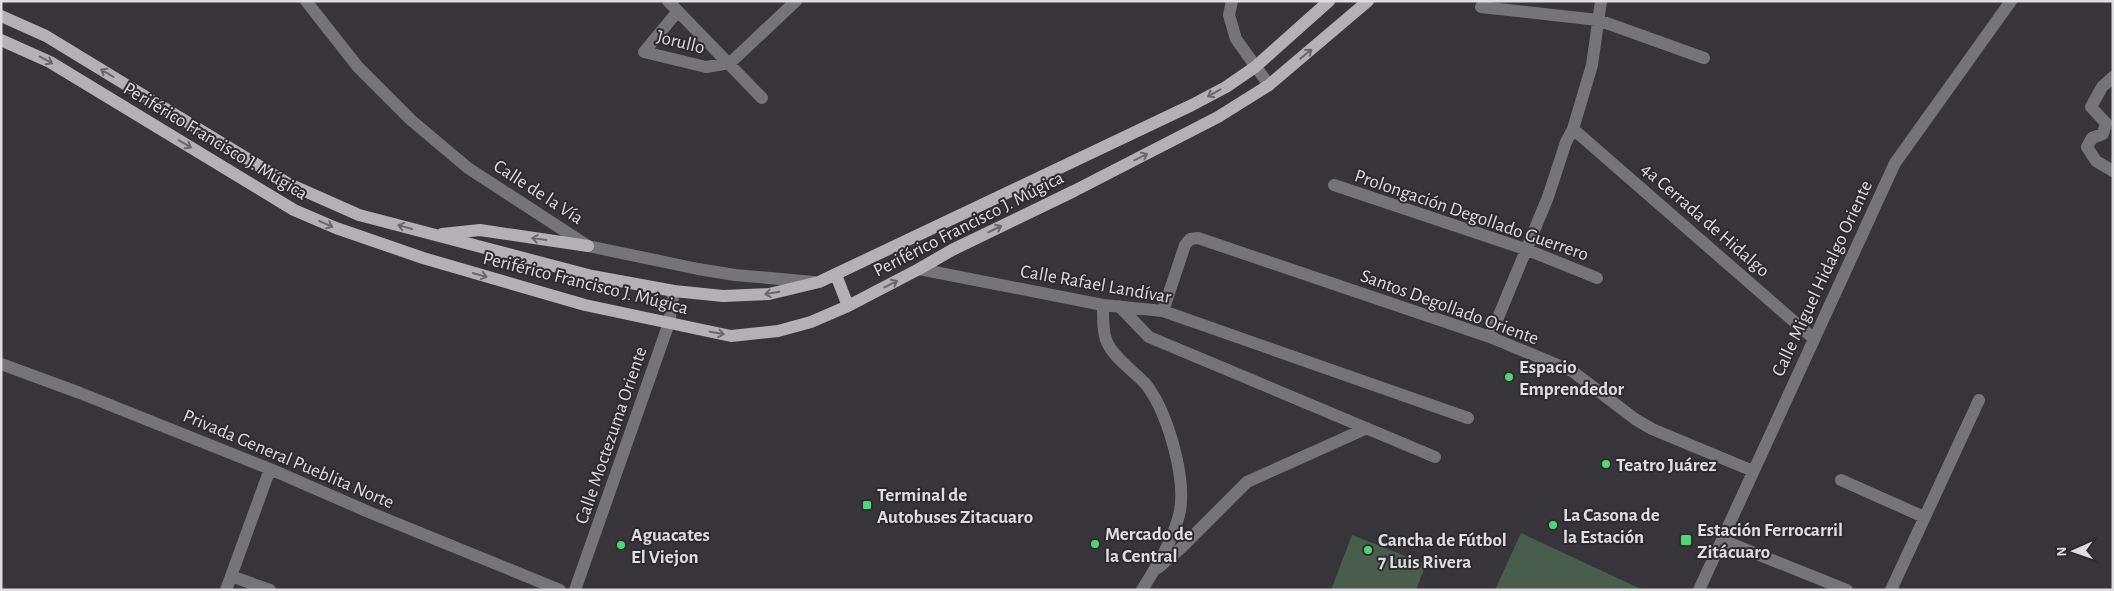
<svg xmlns="http://www.w3.org/2000/svg" width="2114" height="591" viewBox="0 0 2114 591" font-family="'Alegreya Sans',sans-serif">
  <style>
    .park { fill: #485d4c }
    .lines { fill: none; stroke-linecap: round; stroke-linejoin: round }
    .minor { stroke: #757476; stroke-width: 12 }
    .major { stroke: #b4b1b6; stroke-width: 12 }
    .oneway { stroke: #6a676c }
    .poi-dot { fill: #4fd675; stroke: #2e2b2f; stroke-width: 2 }
    .labels { text-anchor: middle; stroke-width: 4; stroke-linejoin: round; paint-order: stroke }
    .street-label { font-size: 19px; fill: #dedde0; stroke: #2e2b2f }
    .poi-label { font-size: 19px; font-weight: bold; fill: #dedde0; stroke: #2e2b2f; text-anchor: start }
  </style>
  <rect width="100%" height="100%" fill="#38353a"/>
  <path class="park" d="M1521 533 1643 590H1495Z
    M1352 535 1426 564 1416 590H1331Z"/>
  <g class="lines">
    <path class="minor" d="M306 1 358 67 411 120 468 168 588 246 698 269 735 275 814 282
      M668 1 762 98
      M1232 1 1229 15 1236 39 1269 85
      M1481 7 1598 20 1704 58
      M678 11 644 52 706 67 730 63 796 1
      M2113 77 2102 87 2091 107 2106 123 2103 134 2092 138 2087 147 2096 161 2113 171
      M1573 129 1813 338
      M1334 185 1525 249 1597 278
      M919 269 1103 305 1163 311 1468 418
      M1103 305C1103 341 1104 346 1132 371 1137 376 1144 381 1148 387 1168 415 1186 477 1180 511 1174 539 1157 566 1142 590
      M1119 306 1149 337 1435 457
      M1163 311 1185 245 1190 239 1198 238 1490 337 1572 371 1635 419 1652 429 1753 471
      M1490 337 1548 197 1566 142 1573 129 1592 65 1601 1
      M1 364 80 393 270 469 371 513 560 590
      M1841 480 1924 517
      M1722 540 1847 590
      M1158 568 1181 548 1247 482 1367 428
      M231 576 270 590
      M226 590 270 469
      M575 590 669 323 674 291
      M1699 590 1895 163 2011 1
      M1891 590 1979 400"/>
    <path class="major" d="M1 16 46 36 289 184 359 215 592 276 674 291 723 296 769 294 819 282 1192 105 1226 87 1255 67 1329 1
      M1 40 50 62 294 210 336 228 423 258 585 305 731 336 778 331 811 322 848 306 919 269 952 250 1074 191 1218 117 1269 85 1368 1
      M442 234 480 230 588 246
      M836 275 848 306"/>
  </g>
  <defs><path id="oneway-shaft" d="M-6 0H5M1.5-3L5.5 0L1.5 3" fill="none" stroke-width="1.6" stroke-linecap="round" stroke-linejoin="round" transform="scale(1.25)"/></defs>
  <g class="oneway">
    <use href="#oneway-shaft" transform="translate(1306 54) rotate(-39)"/>
    <use href="#oneway-shaft" transform="translate(46 60) rotate(28)"/>
    <use href="#oneway-shaft" transform="translate(107 73) rotate(-149)"/>
    <use href="#oneway-shaft" transform="translate(1214 93) rotate(151)"/>
    <use href="#oneway-shaft" transform="translate(185 144) rotate(31)"/>
    <use href="#oneway-shaft" transform="translate(1141 157) rotate(-27)"/>
    <use href="#oneway-shaft" transform="translate(326 224) rotate(24)"/>
    <use href="#oneway-shaft" transform="translate(405 227) rotate(-165)"/>
    <use href="#oneway-shaft" transform="translate(995 229) rotate(-26)"/>
    <use href="#oneway-shaft" transform="translate(539 239) rotate(-172)"/>
    <use href="#oneway-shaft" transform="translate(480 275) rotate(16)"/>
    <use href="#oneway-shaft" transform="translate(891 284) rotate(-27)"/>
    <use href="#oneway-shaft" transform="translate(772 293) rotate(170)"/>
    <use href="#oneway-shaft" transform="translate(717 333) rotate(10)"/>
  </g>
  <g class="poi-dot">
    <circle cx="1509" cy="377" r="5"/>
    <circle cx="1606" cy="464" r="5"/>
    <rect x="862" y="500" width="10" height="10" rx="2.5"/>
    <circle cx="1553" cy="525" r="5"/>
    <rect x="1680" y="534" width="12" height="12" rx="2.5"/>
    <circle cx="1095" cy="544" r="5"/>
    <circle cx="621" cy="545" r="5"/>
    <circle cx="1368" cy="550" r="5"/>
  </g>
  <g class="labels">
    <g class="street-label">
      <text transform="translate(681 41) rotate(14)" y="7">Jorullo</text>
      <text transform="translate(216 140) rotate(31)" y="7">Periférico Francisco J. Múgica</text>
      <text transform="translate(539 191) rotate(33)" y="7">Calle de la Vía</text>
      <text transform="translate(1472 214) rotate(19)" y="7">Prolongación Degollado Guerrero</text>
      <text transform="translate(1706 219) rotate(41)" y="7">4a Cerrada de Hidalgo</text>
      <text transform="translate(968 223) rotate(-27)" y="7">Periférico Francisco J. Múgica</text>
      <text transform="translate(1821 278) rotate(-65)" y="7">Calle Miguel Hidalgo Oriente</text>
      <text transform="translate(586 282) rotate(14)" y="7">Periférico Francisco J. Múgica</text>
      <text transform="translate(1096 283) rotate(10)" y="7">Calle Rafael Landívar</text>
      <text transform="translate(1450 306) rotate(20)" y="7">Santos Degollado Oriente</text>
      <text transform="translate(610 435) rotate(-71)" y="7">Calle Moctezuma Oriente</text>
      <text transform="translate(289 458) rotate(23)" y="7">Privada General Pueblita Norte</text>
    </g>
    <g class="poi-label">
      <text x="1519" y="373">Espacio<tspan x="1519" dy="22">Emprendedor</tspan></text>
      <text x="1616" y="471">Teatro Juárez</text>
      <text x="877" y="501">Terminal de<tspan x="877" dy="22">Autobuses Zitacuaro</tspan></text>
      <text x="1563" y="521">La Casona de<tspan x="1563" dy="22">la Estación</tspan></text>
      <text x="1697" y="536">Estación Ferrocarril<tspan x="1697" dy="22">Zitácuaro</tspan></text>
      <text x="1105" y="540">Mercado de<tspan x="1105" dy="22">la Central</tspan></text>
      <text x="631" y="541">Aguacates<tspan x="631" dy="22">El Viejon</tspan></text>
      <text x="1378" y="546">Cancha de Fútbol<tspan x="1378" dy="22">7 Luis Rivera</tspan></text>
    </g>
  </g>
  <rect width="2114" height="591" fill="none" stroke="#dedde0" stroke-width="5"/>
  <g transform="translate(2074 551) rotate(268)" stroke="#2e2b2f" stroke-width="4" paint-order="stroke">
  <path d="M0-4L9 19L0 12L-9 19Z" fill="#dedde0"/>
  <text y="-8" font-size="14" font-weight="bold" text-anchor="middle" fill="#dedde0">N</text>
  </g>
</svg>
